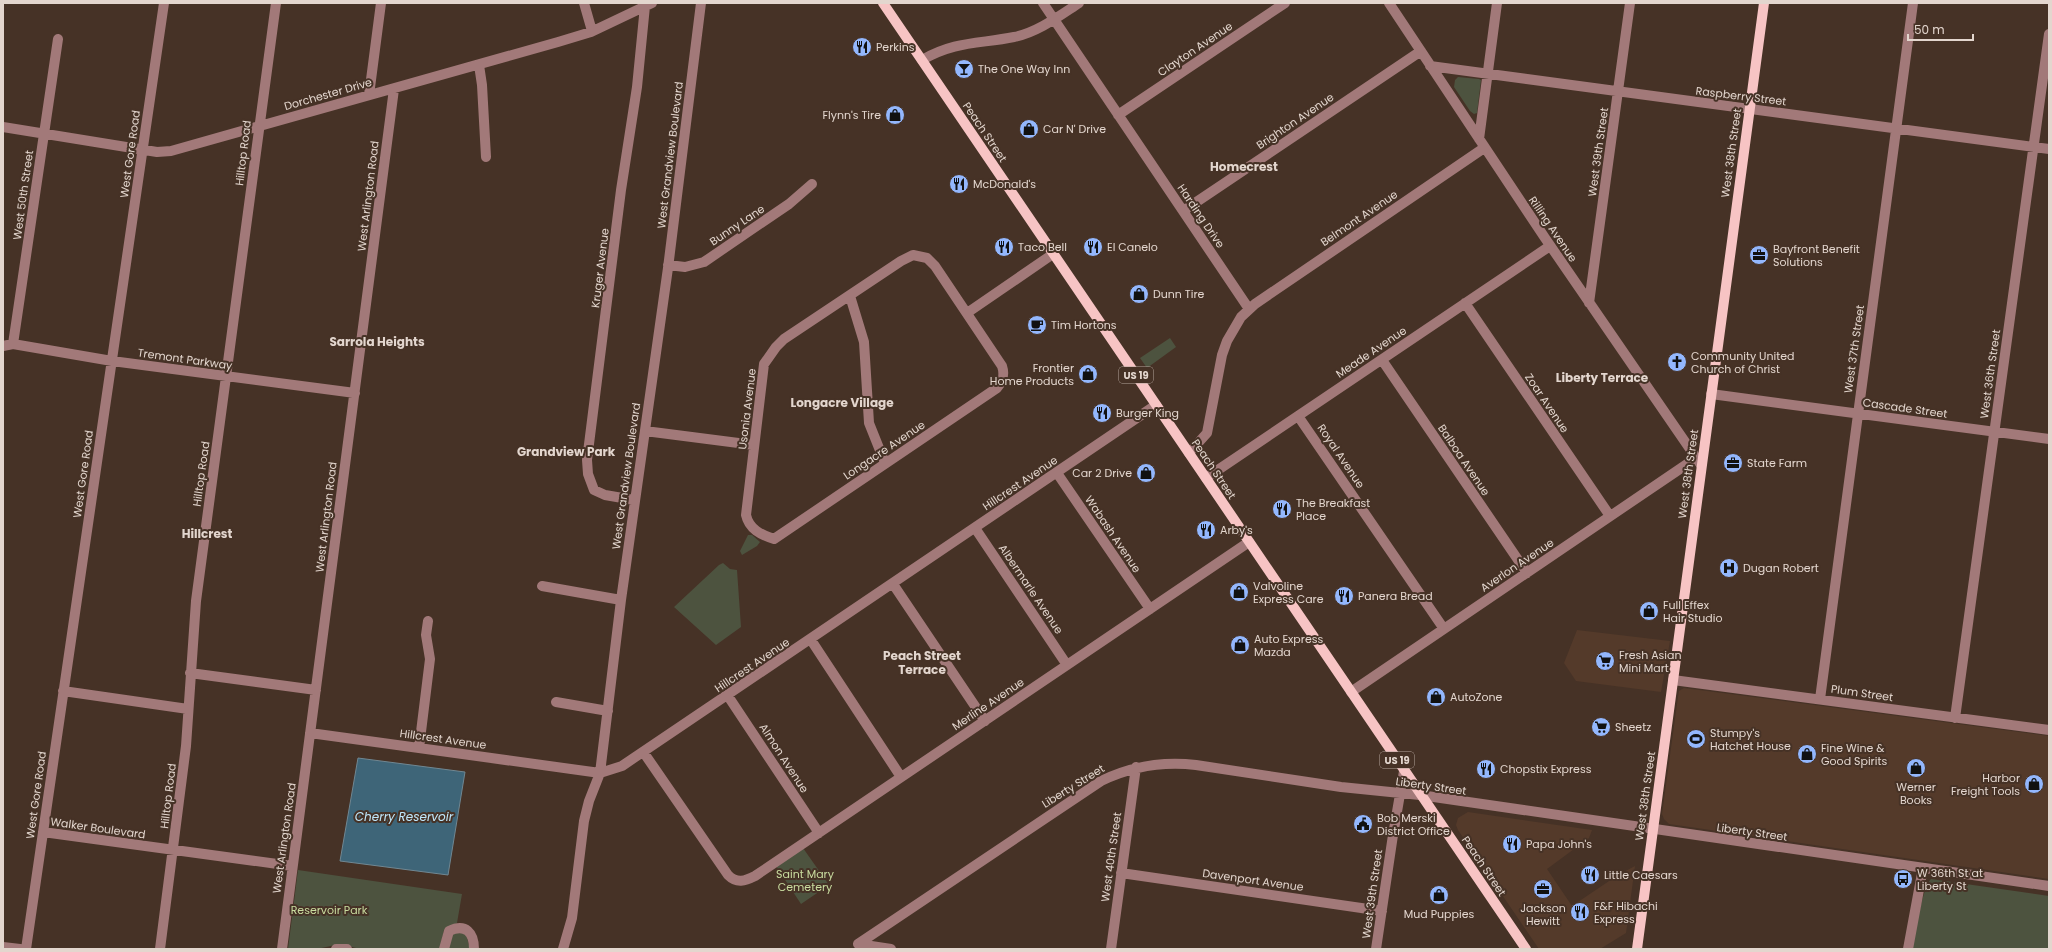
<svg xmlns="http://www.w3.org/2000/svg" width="2052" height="952" viewBox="0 0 2052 952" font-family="Poppins,sans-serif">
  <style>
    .built { fill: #543a2a }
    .green { fill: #4d533f }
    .water { fill: #3e6578; stroke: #708792 }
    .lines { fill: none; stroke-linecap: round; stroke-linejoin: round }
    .minor { stroke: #a27979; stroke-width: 10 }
    .major { stroke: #f7c4c4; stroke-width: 10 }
    .labels { text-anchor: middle; stroke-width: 4; stroke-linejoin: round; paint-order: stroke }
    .shield { fill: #463226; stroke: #b4a59c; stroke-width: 1 }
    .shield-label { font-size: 10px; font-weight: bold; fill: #e3d6ce }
    .poi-label { font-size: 11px; fill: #e3d6ce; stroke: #463226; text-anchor: start }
    .street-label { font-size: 11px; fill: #e3d6ce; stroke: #463226 }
    .park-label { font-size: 11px; fill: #c9dc9f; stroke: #463226 }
    .neighbourhood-label { font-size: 12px; font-weight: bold; fill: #e3d6ce; stroke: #463226 }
    .water-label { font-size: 12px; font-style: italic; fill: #bfe7fb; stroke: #463226 }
  </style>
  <rect width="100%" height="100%" fill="#463226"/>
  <path class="built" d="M1577 630 1670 641 1661 692 1576 681 1564 663Z
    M1684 688 2049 736V879L1669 824 1664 819 1662 814 1678 697 1679 691Z
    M1468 812 1592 830 1589 838 1547 869 1572 906 1618 875 1635 866 1626 933 1600 949H1539L1458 830 1456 825 1458 818Z"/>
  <path class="green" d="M1458 77 1479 79 1481 80 1477 113 1474 114 1470 111 1454 87 1455 80Z
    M1170 338 1176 347 1147 368 1140 358Z
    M748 535H752L760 542 757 546 742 555 740 551Z
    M723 563 730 569 737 570 741 627 716 645 674 607 719 565Z
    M803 848 829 885 801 904 776 866Z
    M298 870 462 894 457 923 444 930 440 949H360L340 944 317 949H288Z
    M1931 879 2049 896V949H1912C1915 935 1922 888 1931 879Z
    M453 933H466L470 949H446Z"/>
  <path class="water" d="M358 758 465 772 448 875 340 861Z"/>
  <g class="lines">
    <path class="minor" d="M584 3 592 31
      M1043 3 1249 309
      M1389 3 1545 238 1701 465
      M922 60C955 41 979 44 1014 37 1038 32 1059 16 1079 3
      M479 65 482 85 486 157
      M1430 66 2049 149
      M369 95 381 3
      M1118 115 1285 3
      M3 127 157 152 171 151 558 42 591 32 652 3
      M1479 139 1497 3
      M1183 211 1421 51
      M913 255 927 258 935 266 1002 366C1005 375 1003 381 997 388L774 539C761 535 749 529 746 515L764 364 776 347 784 339 901 261Z
      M668 265 685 267 704 262 789 204 812 184
      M850 296 864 342 869 423 885 463
      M1465 303 1610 516
      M1589 303 1630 3
      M967 313 1053 254
      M13 344 58 39
      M3 346 13 344 112 361 355 393
      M1382 360 1527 573
      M1711 394 2049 439
      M1298 416 1444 629
      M645 431 754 445
      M1189 453 1207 433 1222 355 1227 341 1241 317 1255 304 1484 148
      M1057 473 1150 609
      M1206 478 1550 246
      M634 500 605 495 594 490 588 474 587 460 621 190 637 87 645 6
      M975 528 1067 665
      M893 584 985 721
      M542 586 621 600
      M811 640 901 777
      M190 673 316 690
      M1673 680 2049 730
      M63 691 188 709
      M1351 692 1696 458
      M728 696 819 833
      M1820 699 1913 3
      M556 702 608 711
      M1955 718 2049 34
      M310 733 600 773 622 766 1156 405
      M419 748 430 659 426 635 428 621
      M644 753 728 875C737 884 745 881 755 876L1249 542
      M43 832 292 866
      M1121 873 1382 911
      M858 944 1101 781C1132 766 1162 761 1196 765L1341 787 1420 795 2049 886
      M858 944 891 949
      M3 947 20 949
      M26 949 164 3
      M160 949 186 746 196 601 276 3
      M282 949 394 89
      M336 949H347
      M444 949 449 931C466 923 474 933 474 949
      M563 949 572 918 584 821 589 801 600 773 621 600 668 268 701 3
      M1111 949 1136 767
      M1376 949 1393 835 1404 771
      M1908 949 1923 868"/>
    <path class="major" d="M883 3 1526 949
      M1637 949 1764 3"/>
  </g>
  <defs>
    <g id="restaurant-disc" transform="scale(1)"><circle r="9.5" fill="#93b7fd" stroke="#463226"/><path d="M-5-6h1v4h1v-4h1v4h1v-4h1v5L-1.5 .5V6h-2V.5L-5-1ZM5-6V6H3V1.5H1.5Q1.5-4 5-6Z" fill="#111"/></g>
    <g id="bar-disc" transform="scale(1)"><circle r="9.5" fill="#93b7fd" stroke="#463226"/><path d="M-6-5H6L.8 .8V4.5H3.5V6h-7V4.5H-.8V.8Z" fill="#111"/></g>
    <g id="shop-disc" transform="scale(1)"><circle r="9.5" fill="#93b7fd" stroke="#463226"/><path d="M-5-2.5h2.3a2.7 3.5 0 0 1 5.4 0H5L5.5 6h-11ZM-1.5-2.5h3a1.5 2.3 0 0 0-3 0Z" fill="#111"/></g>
    <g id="office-disc" transform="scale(1)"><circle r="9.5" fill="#93b7fd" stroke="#463226"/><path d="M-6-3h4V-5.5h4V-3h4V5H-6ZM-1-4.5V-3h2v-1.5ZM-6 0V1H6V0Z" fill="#111"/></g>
    <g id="cafe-disc" transform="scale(1)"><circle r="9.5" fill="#93b7fd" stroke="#463226"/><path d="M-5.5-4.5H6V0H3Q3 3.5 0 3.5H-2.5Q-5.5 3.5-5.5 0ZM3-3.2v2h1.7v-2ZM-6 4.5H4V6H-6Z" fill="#111"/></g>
    <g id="church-disc" transform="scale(1)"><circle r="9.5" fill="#93b7fd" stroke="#463226"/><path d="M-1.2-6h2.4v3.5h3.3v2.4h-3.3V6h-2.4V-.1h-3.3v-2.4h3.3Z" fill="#111"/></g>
    <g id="hospital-disc" transform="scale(1)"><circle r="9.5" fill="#93b7fd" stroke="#463226"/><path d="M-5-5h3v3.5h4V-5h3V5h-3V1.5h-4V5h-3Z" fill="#111"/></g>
    <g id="supermarket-disc" transform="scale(1)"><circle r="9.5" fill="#93b7fd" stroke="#463226"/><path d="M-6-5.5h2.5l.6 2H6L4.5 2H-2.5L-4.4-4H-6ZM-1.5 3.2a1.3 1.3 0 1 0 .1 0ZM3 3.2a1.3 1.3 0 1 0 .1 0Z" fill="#111"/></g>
    <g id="stadium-disc" transform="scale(1)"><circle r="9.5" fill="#93b7fd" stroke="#463226"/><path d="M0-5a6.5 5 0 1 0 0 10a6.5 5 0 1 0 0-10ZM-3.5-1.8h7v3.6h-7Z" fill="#111"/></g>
    <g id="civic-disc" transform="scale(1)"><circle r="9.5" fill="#93b7fd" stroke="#463226"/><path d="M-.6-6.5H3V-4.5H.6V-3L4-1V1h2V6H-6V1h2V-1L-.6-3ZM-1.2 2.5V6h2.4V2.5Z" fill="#111"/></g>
    <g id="bus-disc" transform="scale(1)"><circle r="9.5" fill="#93b7fd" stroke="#463226"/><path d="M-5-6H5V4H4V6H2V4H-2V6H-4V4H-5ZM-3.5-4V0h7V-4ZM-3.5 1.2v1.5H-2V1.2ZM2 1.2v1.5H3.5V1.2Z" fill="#111"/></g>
  </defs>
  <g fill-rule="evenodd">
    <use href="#restaurant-disc" x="862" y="47"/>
    <use href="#bar-disc" x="964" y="69"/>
    <use href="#shop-disc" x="895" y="115"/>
    <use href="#shop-disc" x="1029" y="129"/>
    <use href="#restaurant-disc" x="959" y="184"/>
    <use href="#restaurant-disc" x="1004" y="247"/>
    <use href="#restaurant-disc" x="1093" y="247"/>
    <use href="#office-disc" x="1759" y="255"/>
    <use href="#shop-disc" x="1139" y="294"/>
    <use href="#cafe-disc" x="1037" y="325"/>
    <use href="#church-disc" x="1677" y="362"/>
    <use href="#shop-disc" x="1088" y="374"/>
    <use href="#restaurant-disc" x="1102" y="413"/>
    <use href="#office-disc" x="1733" y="463"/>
    <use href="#shop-disc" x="1146" y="473"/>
    <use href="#restaurant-disc" x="1282" y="509"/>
    <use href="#restaurant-disc" x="1206" y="530"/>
    <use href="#hospital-disc" x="1729" y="568"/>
    <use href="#shop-disc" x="1239" y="592"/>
    <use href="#restaurant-disc" x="1344" y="596"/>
    <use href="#shop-disc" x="1649" y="611"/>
    <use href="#shop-disc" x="1240" y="645"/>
    <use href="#supermarket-disc" x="1605" y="661"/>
    <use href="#shop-disc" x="1436" y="697"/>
    <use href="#supermarket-disc" x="1601" y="727"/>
    <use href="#stadium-disc" x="1696" y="739"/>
    <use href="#shop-disc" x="1807" y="754"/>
    <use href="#shop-disc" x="1916" y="768"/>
    <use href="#restaurant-disc" x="1486" y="769"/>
    <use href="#shop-disc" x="2034" y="784"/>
    <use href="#civic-disc" x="1363" y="824"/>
    <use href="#restaurant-disc" x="1512" y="844"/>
    <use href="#restaurant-disc" x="1590" y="875"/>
    <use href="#bus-disc" x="1903" y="879"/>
    <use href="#office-disc" x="1543" y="889"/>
    <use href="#shop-disc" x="1439" y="895"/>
    <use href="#restaurant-disc" x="1580" y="912"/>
  </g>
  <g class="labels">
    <g class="shield">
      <rect x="1119" y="367" width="34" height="16" rx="3"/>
      <rect x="1380" y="752" width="34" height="16" rx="3"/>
    </g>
    <g class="shield-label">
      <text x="1136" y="379">US 19</text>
      <text x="1397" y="764">US 19</text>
    </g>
    <g class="poi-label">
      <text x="876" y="51">Perkins</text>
      <text x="978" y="73">The One Way Inn</text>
      <text x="881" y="119" text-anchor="end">Flynn's Tire</text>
      <text x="1043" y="133">Car N' Drive</text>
      <text x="973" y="188">McDonald's</text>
      <text x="1018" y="251">Taco Bell</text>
      <text x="1107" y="251">El Canelo</text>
      <text x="1773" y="253">Bayfront Benefit<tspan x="1773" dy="13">Solutions</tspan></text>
      <text x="1153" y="298">Dunn Tire</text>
      <text x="1051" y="329">Tim Hortons</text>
      <text x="1691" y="360">Community United<tspan x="1691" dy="13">Church of Christ</tspan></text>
      <text x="1074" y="372" text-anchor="end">Frontier<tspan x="1074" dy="13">Home Products</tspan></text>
      <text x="1116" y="417">Burger King</text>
      <text x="1747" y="467">State Farm</text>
      <text x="1132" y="477" text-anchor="end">Car 2 Drive</text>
      <text x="1296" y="507">The Breakfast<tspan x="1296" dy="13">Place</tspan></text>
      <text x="1220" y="534">Arby's</text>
      <text x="1743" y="572">Dugan Robert</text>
      <text x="1253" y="590">Valvoline<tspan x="1253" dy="13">Express Care</tspan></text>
      <text x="1358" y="600">Panera Bread</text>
      <text x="1663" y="609">Full Effex<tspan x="1663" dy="13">Hair Studio</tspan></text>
      <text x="1254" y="643">Auto Express<tspan x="1254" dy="13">Mazda</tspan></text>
      <text x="1619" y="659">Fresh Asian<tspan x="1619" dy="13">Mini Mart</tspan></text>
      <text x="1450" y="701">AutoZone</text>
      <text x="1615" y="731">Sheetz</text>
      <text x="1710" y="737">Stumpy's<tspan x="1710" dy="13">Hatchet House</tspan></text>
      <text x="1821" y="752">Fine Wine &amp;<tspan x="1821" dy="13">Good Spirits</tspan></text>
      <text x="1500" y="773">Chopstix Express</text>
      <text x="2020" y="782" text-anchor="end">Harbor<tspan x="2020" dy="13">Freight Tools</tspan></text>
      <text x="1916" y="791" text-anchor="middle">Werner<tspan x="1916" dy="13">Books</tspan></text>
      <text x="1377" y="822">Bob Merski<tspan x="1377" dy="13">District Office</tspan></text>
      <text x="1526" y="848">Papa John's</text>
      <text x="1917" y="877">W 36th St at<tspan x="1917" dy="13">Liberty St</tspan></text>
      <text x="1604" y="879">Little Caesars</text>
      <text x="1594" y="910">F&amp;F Hibachi<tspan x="1594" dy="13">Express</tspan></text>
      <text x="1543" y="912" text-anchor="middle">Jackson<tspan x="1543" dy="13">Hewitt</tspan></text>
      <text x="1439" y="918" text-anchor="middle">Mud Puppies</text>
    </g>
    <g class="street-label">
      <text transform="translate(1195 49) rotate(-34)" y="4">Clayton Avenue</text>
      <text transform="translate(328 94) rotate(-16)" y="4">Dorchester Drive</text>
      <text transform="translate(1741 96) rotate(7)" y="4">Raspberry Street</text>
      <text transform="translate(1295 121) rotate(-34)" y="4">Brighton Avenue</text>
      <text transform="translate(985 132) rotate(56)" y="4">Peach Street</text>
      <text transform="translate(1598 152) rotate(-82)" y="4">West 39th Street</text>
      <text transform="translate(243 153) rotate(-83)" y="4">Hilltop Road</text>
      <text transform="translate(1731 153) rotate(-82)" y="4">West 38th Street</text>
      <text transform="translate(130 154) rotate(-82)" y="4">West Gore Road</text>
      <text transform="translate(670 155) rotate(-83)" y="4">West Grandview Boulevard</text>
      <text transform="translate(23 195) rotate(-82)" y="4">West 50th Street</text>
      <text transform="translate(368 196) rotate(-83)" y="4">West Arlington Road</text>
      <text transform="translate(1201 216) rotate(56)" y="4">Harding Drive</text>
      <text transform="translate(1359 218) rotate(-34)" y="4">Belmont Avenue</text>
      <text transform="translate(737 225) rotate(-34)" y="4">Bunny Lane</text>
      <text transform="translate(1553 229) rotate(56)" y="4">Rilling Avenue</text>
      <text transform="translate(600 268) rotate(-83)" y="4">Kruger Avenue</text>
      <text transform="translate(1854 349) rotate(-82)" y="4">West 37th Street</text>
      <text transform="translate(1371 352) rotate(-34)" y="4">Meade Avenue</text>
      <text transform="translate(185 359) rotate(8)" y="4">Tremont Parkway</text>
      <text transform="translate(1990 374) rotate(-82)" y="4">West 36th Street</text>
      <text transform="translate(1547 403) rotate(56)" y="4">Zoar Avenue</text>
      <text transform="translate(1905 408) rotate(8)" y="4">Cascade Street</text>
      <text transform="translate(747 409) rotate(-83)" y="4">Usonia Avenue</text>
      <text transform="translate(884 450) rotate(-34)" y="4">Longacre Avenue</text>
      <text transform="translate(1341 456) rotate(56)" y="4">Royal Avenue</text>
      <text transform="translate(1464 460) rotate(56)" y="4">Balboa Avenue</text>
      <text transform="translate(1214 469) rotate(56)" y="4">Peach Street</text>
      <text transform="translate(83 474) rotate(-82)" y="4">West Gore Road</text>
      <text transform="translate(201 474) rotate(-82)" y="4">Hilltop Road</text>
      <text transform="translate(1688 474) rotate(-82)" y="4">West 38th Street</text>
      <text transform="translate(626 476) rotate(-82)" y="4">West Grandview Boulevard</text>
      <text transform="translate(1020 483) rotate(-34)" y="4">Hillcrest Avenue</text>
      <text transform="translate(326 517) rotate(-83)" y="4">West Arlington Road</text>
      <text transform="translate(1113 534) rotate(56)" y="4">Wabash Avenue</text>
      <text transform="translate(1517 565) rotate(-34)" y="4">Averlon Avenue</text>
      <text transform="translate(1031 589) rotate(56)" y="4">Albermarle Avenue</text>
      <text transform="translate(752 665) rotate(-34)" y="4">Hillcrest Avenue</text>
      <text transform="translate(1862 693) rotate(8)" y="4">Plum Street</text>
      <text transform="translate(988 704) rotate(-34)" y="4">Merline Avenue</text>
      <text transform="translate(443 739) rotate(8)" y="4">Hillcrest Avenue</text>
      <text transform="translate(784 758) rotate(57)" y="4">Almon Avenue</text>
      <text transform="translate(1073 786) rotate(-32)" y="4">Liberty Street</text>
      <text transform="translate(1431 786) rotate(8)" y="4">Liberty Street</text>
      <text transform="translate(36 795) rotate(-82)" y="4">West Gore Road</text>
      <text transform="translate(168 796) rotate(-83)" y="4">Hilltop Road</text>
      <text transform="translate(1645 796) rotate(-82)" y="4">West 38th Street</text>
      <text transform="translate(98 828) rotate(8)" y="4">Walker Boulevard</text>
      <text transform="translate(1752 832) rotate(8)" y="4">Liberty Street</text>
      <text transform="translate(284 838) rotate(-82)" y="4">West Arlington Road</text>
      <text transform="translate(1111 857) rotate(-82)" y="4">West 40th Street</text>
      <text transform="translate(1484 866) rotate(56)" y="4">Peach Street</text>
      <text transform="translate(1253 880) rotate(8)" y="4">Davenport Avenue</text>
      <text transform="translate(1372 894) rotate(-82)" y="4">West 39th Street</text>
    </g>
    <g class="park-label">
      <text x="805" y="878">Saint Mary<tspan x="805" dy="13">Cemetery</tspan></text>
      <text x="329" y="914">Reservoir Park</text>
    </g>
    <g class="neighbourhood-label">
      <text x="1244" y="171">Homecrest</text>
      <text x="377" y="346">Sarrola Heights</text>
      <text x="1602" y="382">Liberty Terrace</text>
      <text x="842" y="407">Longacre Village</text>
      <text x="566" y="456">Grandview Park</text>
      <text x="207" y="538">Hillcrest</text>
      <text x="922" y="660">Peach Street<tspan x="922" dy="14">Terrace</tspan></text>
    </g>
    <g class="water-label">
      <text x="404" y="821">Cherry Reservoir</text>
    </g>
  </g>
  <rect width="2052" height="952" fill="none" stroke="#e3d6ce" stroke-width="8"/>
  <path d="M1908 34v6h65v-6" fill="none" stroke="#e3d6ce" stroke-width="2"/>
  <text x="1914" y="34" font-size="12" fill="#e3d6ce" stroke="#463226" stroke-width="3" paint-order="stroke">50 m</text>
</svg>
